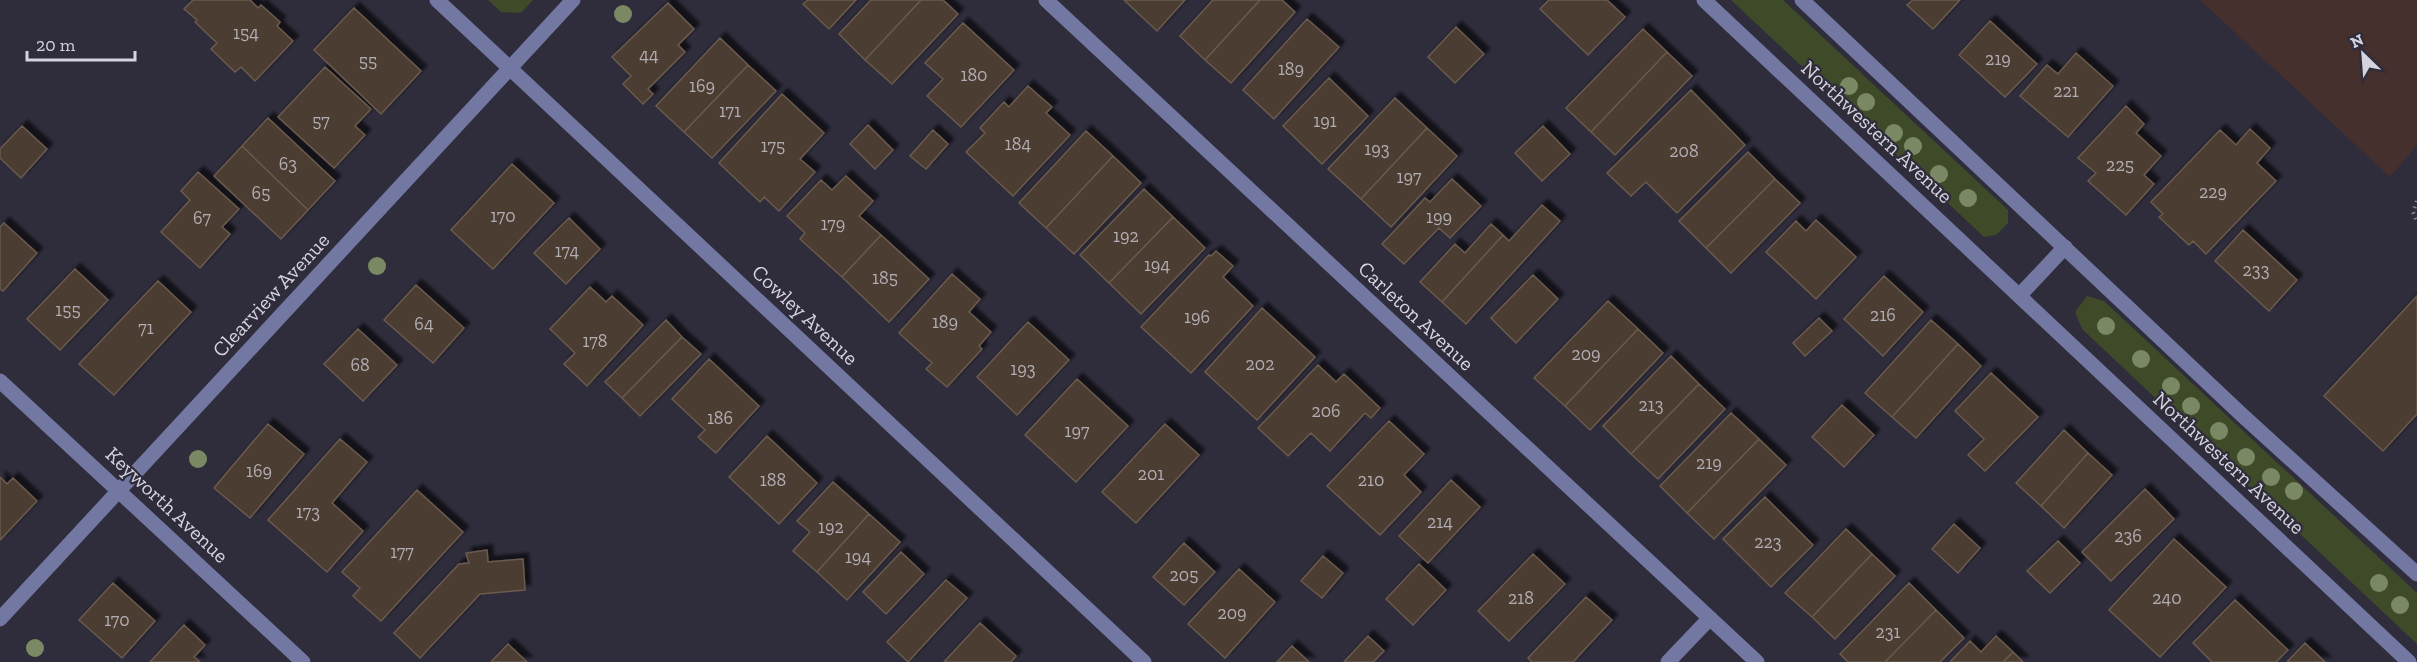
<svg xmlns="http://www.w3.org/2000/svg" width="2417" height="662" viewBox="0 0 2417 662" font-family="'Zilla Slab',serif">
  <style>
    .commercial { fill: #45302e }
    .green { fill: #3f4a29 }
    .building { fill: #4b3c30; stroke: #6b5b4e; stroke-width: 1.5; filter: url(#shadow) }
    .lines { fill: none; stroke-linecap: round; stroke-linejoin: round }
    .path { stroke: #878592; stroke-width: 4; stroke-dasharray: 1.5 4.5; stroke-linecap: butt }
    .minor { stroke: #7278a1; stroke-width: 15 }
    .tree { fill: #7a8963 }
    .labels { text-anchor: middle; stroke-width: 4.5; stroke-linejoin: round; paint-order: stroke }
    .number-label { font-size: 18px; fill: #b2adb2 }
    .street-label { font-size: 21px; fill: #d5d3de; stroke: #2f2c3c }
  </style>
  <defs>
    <filter id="shadow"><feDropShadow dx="5.5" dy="-5.5" stdDeviation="1.5" flood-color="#0009"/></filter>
  </defs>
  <rect width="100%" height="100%" fill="#2f2c3c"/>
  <path class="commercial" d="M2200 0H2417V145L2390 177Z"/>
  <path class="green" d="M488 0H533L521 13 501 12Z
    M1731 0H1783L2008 210V223L1996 235 1984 237Z
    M2087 296 2104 301 2417 593V644L2082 329 2075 312Z"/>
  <path class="building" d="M193 0H250L258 8 261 5 280 22 277 26 293 41 255 81 241 67 235 72 211 49 217 43 195 22 197 20 184 9Z
    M808 0H856L829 29 803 4Z
    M871 0H921L865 60 839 34Z
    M921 0H943L958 14 892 84 865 60Z
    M1124 0H1185L1157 31Z
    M1213 0H1260L1205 60 1180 36Z
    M1260 0H1282L1295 12 1231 83 1205 60Z
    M1549 0H1607L1625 17 1588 55 1540 9Z
    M1913 0H1960L1933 29 1907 5Z
    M668 3 694 29 678 45 685 52 648 89 653 94 643 104 623 84 631 76 612 57Z
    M354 8 421 71 381 114 314 50Z
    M1307 19 1339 47 1274 119 1243 90Z
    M1990 21 2037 64 2005 97 1959 55Z
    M963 23 1014 70 961 127 927 96 943 79 925 63Z
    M1456 27 1484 54 1455 83 1428 57Z
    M1643 29 1667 52 1591 132 1566 108Z
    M720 38 748 65 684 132 656 106Z
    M1667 52 1692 76 1615 155 1591 132Z
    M2076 53 2113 86 2068 137 2020 96 2047 65 2058 74Z
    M748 65 776 91 712 158 684 132Z
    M325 67 371 109 355 126 365 135 334 168 278 117Z
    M1329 78 1368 116 1322 164 1283 126Z
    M1028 86 1052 107 1046 113 1070 135 1013 196 966 152 985 133 980 128 1004 102 1009 107Z
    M1691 90 1745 145 1677 213 1646 182 1631 196 1607 173Z
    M782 94 824 133 800 159 815 172 779 211 764 197 760 202 719 163Z
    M1395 98 1427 128 1361 199 1328 169Z
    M2126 106 2144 124 2136 133 2161 156 2144 175 2154 184 2126 215 2088 181 2096 173 2078 158Z
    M268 118 335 181 308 210 242 146Z
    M868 125 893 150 875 169 850 144Z
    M22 126 47 149 21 178 0 158V149Z
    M1543 126 1570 154 1542 181 1515 153Z
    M1427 128 1457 156 1391 227 1361 199Z
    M2250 129 2270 148 2257 163 2276 181 2206 254 2193 241 2189 245 2159 217 2163 214 2151 202 2220 130 2236 145Z
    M933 130 948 144 926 169 910 156Z
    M1086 131 1113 156 1046 228 1019 203Z
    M242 146 308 210 281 239 214 176Z
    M1748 152 1775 179 1706 248 1679 221Z
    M1113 156 1141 183 1074 254 1046 228Z
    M512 164 554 203 493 269 451 230Z
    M198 172 239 209 222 227 230 234 200 268 161 232 190 200 181 191Z
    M846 176 873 201 859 216 881 235 842 277 800 239 805 233 787 216 821 180 832 190Z
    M1452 179 1481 206 1450 238 1439 228 1404 264 1382 244 1425 198 1430 202Z
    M1775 179 1800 203 1731 273 1706 248Z
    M1144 189 1173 217 1109 283 1080 255Z
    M1542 205 1560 221 1466 324 1442 302 1503 235 1509 241Z
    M1173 217 1205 248 1141 314 1109 283Z
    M569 218 600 249 566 284 534 253Z
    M1816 220 1856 257 1816 299 1766 252 1796 221 1806 231Z
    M4 223 37 253 3 291 0 289V227Z
    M1491 224 1503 235 1442 302 1420 282 1455 244 1465 253Z
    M2243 230 2297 280 2269 311 2215 261Z
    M881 235 929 279 889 322 842 277Z
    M1216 251 1233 266 1223 277 1253 306 1191 373 1141 327 1209 255 1211 256Z
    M75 269 108 300 60 350 27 319Z
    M952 274 980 299 969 312 991 332 979 346 982 349 947 387 926 369 932 363 899 333Z
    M1533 275 1558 299 1516 343 1491 318Z
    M1884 276 1923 312 1883 356 1844 319Z
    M158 281 191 312 114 395 79 364Z
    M416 285 464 328 433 363 384 320Z
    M590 287 606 302 612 296 643 325 587 386 564 364 575 353 550 329Z
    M2417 296V414L2383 451 2324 396Z
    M1608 301 1638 329 1565 406 1534 378Z
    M1262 308 1315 357 1257 420 1205 372Z
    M1819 318 1832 331 1805 356 1793 343Z
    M666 320 682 337 622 398 605 382Z
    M1931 320 1958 344 1892 417 1865 393Z
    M1028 322 1069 360 1017 415 977 377Z
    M358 329 397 365 363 401 324 364Z
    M1638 329 1663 353 1590 430 1565 406Z
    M682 337 701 354 640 416 622 398Z
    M1958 344 1981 366 1916 438 1892 417Z
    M1671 356 1699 384 1631 454 1603 426Z
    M709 359 759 406 716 453 698 437 705 430 672 399Z
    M1318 365 1336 382 1344 374 1380 408 1371 418 1365 413 1330 451 1311 433 1288 456 1258 428Z
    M1991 373 2038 417 1985 471 1968 455 1984 439 1955 411Z
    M1077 379 1128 426 1076 482 1025 435Z
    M1699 384 1725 409 1658 479 1631 454Z
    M1842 405 1874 435 1844 467 1812 437Z
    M1731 413 1759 439 1687 513 1660 486Z
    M1389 421 1424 454 1404 475 1421 492 1380 535 1327 486Z
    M268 424 304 454 250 518 214 488Z
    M1165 424 1199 455 1136 523 1102 492Z
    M2064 430 2088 453 2041 506 2016 483Z
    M767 436 817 483 779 524 729 477Z
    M340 439 367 462 332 503 363 531 327 572 268 520Z
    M1759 439 1786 465 1714 539 1687 513Z
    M2088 453 2112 475 2064 528 2041 506Z
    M0 477 7 484 13 478 37 501 0 540Z
    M1451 480 1480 507 1428 563 1399 536Z
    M833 482 869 514 817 572 793 551 810 532 797 521Z
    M2145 489 2174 519 2111 581 2082 552Z
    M417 490 463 532 381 621 353 596 360 588 342 572Z
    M1765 497 1813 545 1771 587 1723 539Z
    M869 514 900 542 847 600 817 572Z
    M1954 524 1980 548 1958 573 1932 549Z
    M1846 529 1872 554 1812 617 1785 593Z
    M2174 539 2226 587 2160 657 2109 610Z
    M2058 541 2080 563 2050 593 2027 571Z
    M1184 543 1215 572 1184 605 1153 577Z
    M487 550 488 562 523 559 525 590 480 594 420 658 394 633 459 564 469 563 466 553Z
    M901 552 924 574 886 614 863 592Z
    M1533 554 1565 584 1509 641 1478 611Z
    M1872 554 1895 576 1835 639 1812 617Z
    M1323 556 1343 573 1322 598 1301 581Z
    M1419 564 1446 590 1413 625 1386 599Z
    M1239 569 1275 602 1225 658 1188 624Z
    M946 580 967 598 908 662 887 642Z
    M113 583 155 621 122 658 79 620Z
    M1909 583 1936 610 1885 662H1848L1840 654Z
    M1586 597 1612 620 1573 662H1532L1528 658Z
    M2235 600 2288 650 2276 662H2212L2193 643Z
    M1936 610 1964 638 1940 662H1885Z
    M980 623 1016 656 1011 662H944Z
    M184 625 205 645 194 657 200 662H150Z
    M1368 636 1384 651 1373 662H1344Z
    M1996 636 2013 652 2003 662H1950L1970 641 1981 652Z
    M2305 643 2325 662H2287Z
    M508 644 527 662H491Z
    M1292 646 1309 662H1277Z
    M2013 652 2023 662H2003Z"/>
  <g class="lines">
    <path class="path" d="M2417 201 2413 212 2417 222"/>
    <path class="minor" d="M437 0 1144 662
      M1046 0 1757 662
      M1704 0 2409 662
      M1802 0 2242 415 2417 574
      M2020 295 2065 247
      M0 381 303 662
      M0 619 573 0
      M1668 662 1710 618"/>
  </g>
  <g class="tree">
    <circle cx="623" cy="14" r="9"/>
    <circle cx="1849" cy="86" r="9"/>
    <circle cx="1866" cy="102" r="9"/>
    <circle cx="1894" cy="133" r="9"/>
    <circle cx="1913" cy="146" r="9"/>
    <circle cx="1939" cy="174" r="9"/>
    <circle cx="1968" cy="198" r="9"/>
    <circle cx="377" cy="266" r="9"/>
    <circle cx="2106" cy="326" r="9"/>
    <circle cx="2141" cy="359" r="9"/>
    <circle cx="2171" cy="386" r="9"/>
    <circle cx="2191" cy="406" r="9"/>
    <circle cx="2219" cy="431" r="9"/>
    <circle cx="2246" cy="457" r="9"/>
    <circle cx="198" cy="459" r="9"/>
    <circle cx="2271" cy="477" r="9"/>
    <circle cx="2294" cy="491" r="9"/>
    <circle cx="2379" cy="583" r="9"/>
    <circle cx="2400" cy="605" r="9"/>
    <circle cx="35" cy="648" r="9"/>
  </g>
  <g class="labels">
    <g class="number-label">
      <text x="246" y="39">154</text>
      <text x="649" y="61">44</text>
      <text x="1998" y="65">219</text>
      <text x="368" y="67">55</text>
      <text x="1291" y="75">189</text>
      <text x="974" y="81">180</text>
      <text x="702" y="92">169</text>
      <text x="2066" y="97">221</text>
      <text x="730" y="117">171</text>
      <text x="321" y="127">57</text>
      <text x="1325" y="127">191</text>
      <text x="1018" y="150">184</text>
      <text x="773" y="152">175</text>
      <text x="1377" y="155">193</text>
      <text x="1684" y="157">208</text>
      <text x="288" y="170">63</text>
      <text x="2120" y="171">225</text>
      <text x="1409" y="183">197</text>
      <text x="2213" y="198">229</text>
      <text x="261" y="199">65</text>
      <text x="503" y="222">170</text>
      <text x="1439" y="223">199</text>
      <text x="202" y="224">67</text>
      <text x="833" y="230">179</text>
      <text x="1126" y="242">192</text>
      <text x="567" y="257">174</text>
      <text x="1157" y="271">194</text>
      <text x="2256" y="276">233</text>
      <text x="885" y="284">185</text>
      <text x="68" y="316">155</text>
      <text x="1883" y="321">216</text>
      <text x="1197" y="323">196</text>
      <text x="945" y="328">189</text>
      <text x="424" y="330">64</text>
      <text x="146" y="334">71</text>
      <text x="595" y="347">178</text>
      <text x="1586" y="360">209</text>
      <text x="1260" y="370">202</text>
      <text x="360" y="371">68</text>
      <text x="1023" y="375">193</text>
      <text x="1651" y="411">213</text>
      <text x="1326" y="417">206</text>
      <text x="720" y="424">186</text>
      <text x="1077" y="437">197</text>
      <text x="1709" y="469">219</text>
      <text x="259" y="477">169</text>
      <text x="1151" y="480">201</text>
      <text x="773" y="486">188</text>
      <text x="1371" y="486">210</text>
      <text x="308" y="518">173</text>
      <text x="1440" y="528">214</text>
      <text x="831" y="533">192</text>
      <text x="2128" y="542">236</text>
      <text x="1768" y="548">223</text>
      <text x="402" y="558">177</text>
      <text x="858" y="563">194</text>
      <text x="1184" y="581">205</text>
      <text x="1521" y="604">218</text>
      <text x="2167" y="604">240</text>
      <text x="1232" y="619">209</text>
      <text x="117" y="626">170</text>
      <text x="1888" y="638">231</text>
    </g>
    <g class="street-label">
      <text transform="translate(1877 132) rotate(43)" y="7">Northwestern Avenue</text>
      <text transform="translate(271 295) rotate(-47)" y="7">Clearview Avenue</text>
      <text transform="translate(805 315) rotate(43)" y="7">Cowley Avenue</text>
      <text transform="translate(1416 316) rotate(43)" y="7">Carleton Avenue</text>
      <text transform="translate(2229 463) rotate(43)" y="7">Northwestern Avenue</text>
      <text transform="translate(167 505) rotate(43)" y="7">Keyworth Avenue</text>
    </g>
  </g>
  <g transform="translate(2363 54) rotate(335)" stroke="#2f2c3c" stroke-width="4.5" paint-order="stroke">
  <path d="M0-4.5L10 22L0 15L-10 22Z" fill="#d5d3de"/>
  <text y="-9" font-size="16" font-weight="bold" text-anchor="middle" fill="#d5d3de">N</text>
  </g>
  <path d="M27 51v9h108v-9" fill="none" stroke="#d5d3de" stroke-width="3"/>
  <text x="36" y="51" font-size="18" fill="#d5d3de" stroke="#2f2c3c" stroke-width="4.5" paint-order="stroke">20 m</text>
</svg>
